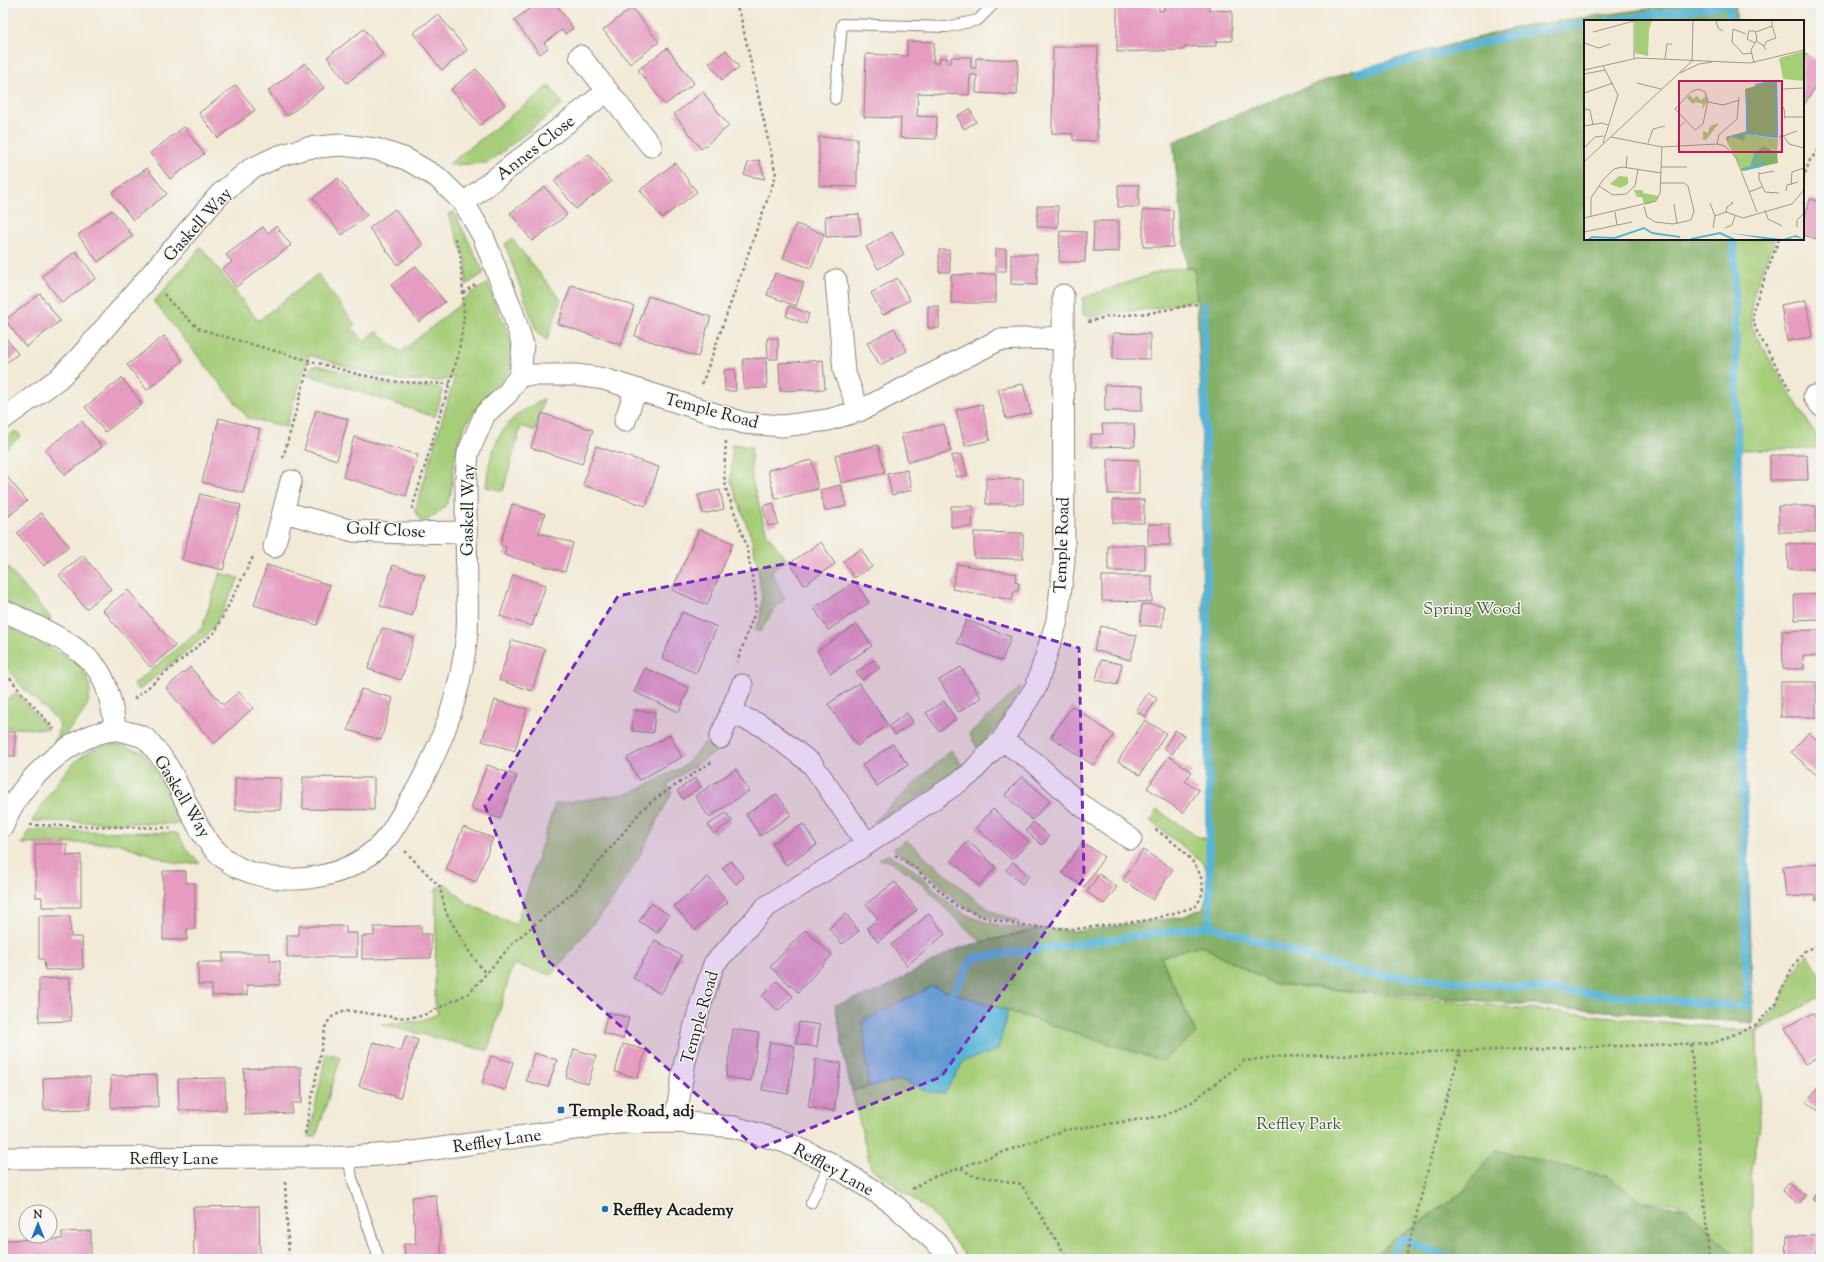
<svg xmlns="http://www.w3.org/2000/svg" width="1824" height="1262" viewBox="0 0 1824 1262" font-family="'Sorts Mill Goudy',serif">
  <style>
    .green { fill: #a6cd78; stroke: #61744a }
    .forest { fill: #84b068; stroke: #506642 }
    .water { fill: #59b5d7; stroke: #3a687a }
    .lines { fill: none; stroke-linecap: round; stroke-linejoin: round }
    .stream { stroke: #59b5d7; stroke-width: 8 }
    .building { fill: #e59cc0 }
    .service-casing { stroke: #87837a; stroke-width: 12 }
    .minor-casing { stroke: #87837a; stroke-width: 23 }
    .path { stroke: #87837a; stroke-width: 2.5; stroke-dasharray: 3 3; stroke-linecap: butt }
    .service { stroke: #fff; stroke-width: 10 }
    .minor { stroke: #fff; stroke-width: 21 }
    .marked { fill: #7b2cbf; fill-opacity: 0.2; stroke: #7b2cbf; stroke-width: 3; stroke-dasharray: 8 5; stroke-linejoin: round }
    .poi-dot { fill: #1f6fb2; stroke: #f6f6f2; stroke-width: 1.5 }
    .labels { text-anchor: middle; stroke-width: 3; stroke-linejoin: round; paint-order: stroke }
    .street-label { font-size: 17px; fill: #1c1c1c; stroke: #f6f6f2 }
    .park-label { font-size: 17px; fill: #4c5a3c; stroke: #f6f6f2 }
    .poi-label { font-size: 17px; font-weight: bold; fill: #1c1c1c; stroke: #f6f6f2; text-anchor: start }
    .inset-river { fill: none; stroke: #59b5d7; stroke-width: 2 }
    .inset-road { fill: none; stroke: #9c988c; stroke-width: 1 }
    .view { fill: #c2185b; fill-opacity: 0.15; stroke: #c2185b; stroke-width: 2 }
    .inset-edge { fill: none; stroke: #1c1c1c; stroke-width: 2 }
  </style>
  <rect width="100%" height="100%" fill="#f6f6f2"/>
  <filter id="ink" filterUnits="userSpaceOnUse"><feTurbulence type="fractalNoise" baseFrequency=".025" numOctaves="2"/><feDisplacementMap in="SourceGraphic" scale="8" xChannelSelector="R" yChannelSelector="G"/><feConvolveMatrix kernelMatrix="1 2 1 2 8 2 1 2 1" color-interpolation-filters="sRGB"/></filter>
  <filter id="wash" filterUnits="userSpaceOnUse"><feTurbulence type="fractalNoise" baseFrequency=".012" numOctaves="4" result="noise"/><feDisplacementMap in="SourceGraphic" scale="16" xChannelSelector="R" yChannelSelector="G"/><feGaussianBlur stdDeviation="0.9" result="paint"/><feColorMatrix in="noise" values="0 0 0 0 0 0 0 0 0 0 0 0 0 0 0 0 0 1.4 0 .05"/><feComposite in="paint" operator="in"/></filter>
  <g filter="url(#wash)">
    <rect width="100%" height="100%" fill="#f2ead7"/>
    <path class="green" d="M549 86 563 104 488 163 452 165 449 164Z
      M454 212 484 273 466 285V260L448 214Z
      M512 239 561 300 547 340 537 333 505 244Z
      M1737 239H1775C1764 266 1743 305 1754 333L1821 444V448L1737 450Z
      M201 247 258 321 318 274 355 325 352 328 364 341 376 331 401 352 458 306 467 296 488 283C491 291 493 299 496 306 503 323 512 336 512 355 513 376 496 386 484 399 478 406 471 416 466 424 461 433 457 448 455 459 450 488 457 510 421 522L415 511 455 376 441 381 399 380 364 372 309 355 286 427 248 418 154 302Z
      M1194 268 1197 300 1152 309 1106 313 1093 317 1083 315V298L1167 269Z
      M317 365 395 386 439 387 443 391 435 417 309 375 312 366Z
      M544 399 535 431 521 426 503 491 486 487C489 459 494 434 517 415 525 409 535 404 544 399Z
      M16 431 21 436 3 451V439Z
      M732 444 752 447 751 455 752 480 767 534 787 560 771 571 785 599 773 610 760 632 755 630 760 619 762 598 758 568 751 537 731 481Z
      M3 562 51 618 46 624 3 601Z
      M220 573 239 578 216 623 208 634 139 690 133 685 202 628Z
      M3 623 76 662C107 695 80 720 54 744L60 726 58 721 21 686 3 662Z
      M1022 686 1001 722 978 749 969 734Z
      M17 693 48 729 3 728V702Z
      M704 743 718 750 667 784 672 792 638 858 613 899 551 975 513 964 488 1051 381 1024 420 1021 438 1014 435 1003 436 888 446 884 467 903 516 925 555 804 632 793 686 765Z
      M119 745 143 752 156 771 181 824 32 821C47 798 68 759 95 749 102 745 111 745 119 745Z
      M951 750 962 765 943 781 885 818 874 821Z
      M1157 810 1198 837 1209 839 1210 875 1200 860 1150 821Z
      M30 830 177 833 187 850 200 863 178 864 117 843 22 844Z
      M906 840 973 898 990 910 1020 923 983 915 958 903 938 882 915 864 895 851 894 848Z
      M888 855C916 864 933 892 956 908 978 925 1012 928 1039 929L982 942C975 936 969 931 963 926 942 906 908 862 879 859Z
      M1200 945 1273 984 1756 1031 1778 1005 1799 963 1808 954 1821 976V996L1757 1032 1760 1125 1752 1169V1259H1738L1676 1203 1634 1202 1596 1174 1496 1150 1463 1192 1367 1259H968L931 1212 871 1168 852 1091 869 1086 932 986 1162 1061 1196 1033 1161 957Z
      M326 1053 341 1057 316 1137H309Z"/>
    <path class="forest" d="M1690 3H1736V21H1585V239H1737V450L1753 1023 1273 984 1200 945 1161 957 1196 1034 1162 1061 932 986 863 1021 869 1087 852 1091C844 1063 841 1034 835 1005L879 991 956 949 982 942 1039 929 1079 931 1182 917 1203 908C1213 881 1209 853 1210 826 1210 779 1211 733 1212 687L1209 680 1203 621 1201 458 1202 418 1197 307 1194 268H1187L1173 142 1259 105 1351 71 1522 26Z
      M1495 1150 1607 1176 1644 1203 1686 1208 1739 1259H1367L1463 1192Z"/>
    <path class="water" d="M932 986 1008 1011 998 1050 964 1061 945 1093 928 1092 901 1080 869 1087 863 1021Z"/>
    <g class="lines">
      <path class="stream" d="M1607 21 1730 4V21
        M1358 73 1527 32 1585 24
        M1204 304 1210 926
        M953 992 973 958 1210 926 1360 973 1747 1007 1734 239
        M1389 1259 1402 1239 1454 1259"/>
    </g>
    <g id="blocks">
      <path class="building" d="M538 3H555L573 28 565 34 562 30 544 43 548 48 540 54 514 20Z
        M1164 3H1209V10L1232 11V41H1216V46L1184 47V50L1117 52V6H1159V11L1164 10Z
        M632 8 659 42 630 64 603 30Z
        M438 14 467 50 442 70 413 33Z
        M364 29 383 54 347 83 327 57Z
        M907 41 934 42 933 63H939L940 58H947V63H951V57H971V68H976V58L1018 60 1017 95 976 93 977 75H970L969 95 918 93 917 116 937 117 936 139 900 138 901 118 864 117 866 54 907 56Z
        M1053 47H1098L1097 141 1073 140V134L1052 133Z
        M667 48 694 83 665 105 638 70Z
        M726 50 739 67 722 80 709 63Z
        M1803 53 1821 63V70L1818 75 1821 77 1803 107Z
        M305 63 324 88 287 116 268 91Z
        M476 69 505 105 480 125 451 89Z
        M236 85 255 110 218 138 199 113Z
        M703 92 729 126 701 149 674 114Z
        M970 109 976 122 964 129 957 116Z
        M184 127 204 154 170 179 150 153Z
        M819 137 857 138V187L819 186Z
        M589 154 611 182 576 209 554 180Z
        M759 160 765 179 744 175 748 163Z
        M675 163 697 192 662 218 640 190Z
        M147 168 167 194 133 220 112 193Z
        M338 178 367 215 342 235 313 198Z
        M1118 185H1139V207H1118Z
        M545 187 567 215 532 241 510 213Z
        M1810 199 1821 202V240L1803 235V226Z
        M1037 206H1058V227H1037Z
        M395 209 423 245 398 265 369 228Z
        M112 210 133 236 98 262 78 235Z
        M1143 210H1173V247H1143Z
        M859 214 861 235 826 237 825 216Z
        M1094 221H1119V252L1093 251Z
        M796 224 824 234 811 268 783 258Z
        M276 226 291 245 236 287 222 269 232 262 226 255 263 227 268 233Z
        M1060 231 1086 232 1085 262H1059Z
        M892 232 904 254 878 269 866 247Z
        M996 249H1006V271H996Z
        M939 250H949L950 272H939Z
        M76 251 96 278 62 303 42 276Z
        M1011 254H1037V285L1011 284Z
        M416 266 445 302 419 322 391 285Z
        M775 273 804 283 796 306 767 295Z
        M996 274V303H951V275Z
        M897 278 910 300 883 315 871 293Z
        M571 285 634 306 621 345 558 324Z
        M40 294 60 321 26 347 5 320Z
        M648 296 711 317 698 357 635 336Z
        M1806 300 1812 337 1787 341 1781 305Z
        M789 306 809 314 806 324 786 316Z
        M928 306H939V328H928Z
        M894 328 907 351 880 365 867 343Z
        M1113 333 1150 334V359H1113Z
        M3 334 18 354 3 365Z
        M164 336 183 361 147 390 127 365Z
        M767 338H778V359H768Z
        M766 358 767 388 744 389 743 359Z
        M823 360 825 389 780 391 779 363Z
        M735 369 736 391H725L724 370Z
        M122 378 142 404 105 432 85 407Z
        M1023 384 1031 413 1006 419 998 389Z
        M1105 385 1143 386 1142 411H1105Z
        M982 404 990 440 965 446 956 410Z
        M316 410 348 419 337 460 304 450Z
        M542 413 593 430 582 464 531 448Z
        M219 418 260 429 243 493 202 482Z
        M82 421 102 447 65 475 45 450Z
        M944 424 951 451 908 462 901 434Z
        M1102 424H1134L1135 446 1091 447V434H1103Z
        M354 437 418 455 406 496 343 477Z
        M878 445 885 473 841 483 835 455Z
        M596 446 659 467 646 506 583 485Z
        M962 454 967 475 957 477 951 456Z
        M1770 455H1807L1808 480H1770Z
        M1108 459 1139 460V494H1108Z
        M812 460 818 489 775 499 768 470Z
        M907 470 912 490 892 495 887 474Z
        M3 472 27 501 3 521Z
        M986 478 1023 479V504H986Z
        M841 485 846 506 825 511 820 490Z
        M720 490 724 509 703 514 698 495Z
        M200 494 241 505 223 570 182 560Z
        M1113 500H1144V523H1113Z
        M773 503 778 524 768 526 763 506Z
        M512 504 545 514 539 533 573 543 565 572 504 555 506 547 500 545Z
        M951 506H973L972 527H951Z
        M1778 506H1816V532H1779Z
        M41 513 69 546 44 566 17 533Z
        M1148 524H1170V545H1148Z
        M699 529 733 543 707 605 672 590Z
        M974 532 1023 533V559L974 558Z
        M821 542 835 564 804 585 790 563Z
        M1821 543V569H1788L1787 544Z
        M1108 545H1145V571H1108Z
        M861 549 872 567 854 578 843 561Z
        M83 555 111 589 86 609 59 575Z
        M957 564 1017 574 1015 582 1019 583 1018 591H1014L1012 600 952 589Z
        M267 565 330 585 317 625 254 605Z
        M393 565 425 575 412 616 380 606Z
        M513 575 546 585 532 626 500 616Z
        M1102 576H1152V602L1102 601Z
        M855 582 869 603 828 630 814 608Z
        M128 590 175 646 150 667 103 610Z
        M1821 594V619L1795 620 1794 595Z
        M1142 604 1164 606 1162 627 1140 625Z
        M682 612 717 627 696 673 662 658Z
        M966 620 1011 637 1002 661 957 643Z
        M857 624 872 646 831 673 817 651Z
        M1101 626 1137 636 1130 660 1094 650Z
        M382 628 414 638 401 680 368 669Z
        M1821 630V656H1803L1804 669H1783L1782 631Z
        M512 640 545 649 532 691 499 680Z
        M874 660 880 668 862 680 856 672Z
        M1101 660 1122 664 1117 685 1096 680Z
        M190 667 223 705 239 692 253 708 214 744 166 688Z
        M961 667 981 698 959 712 939 680Z
        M645 668 689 688 679 712 634 692Z
        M1781 682H1816V717H1781Z
        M859 683 888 725 857 746 828 704Z
        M361 689 393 698 381 740 348 730Z
        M1148 693 1157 699 1145 717 1136 711Z
        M495 700 527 709 515 751 482 741Z
        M944 701 956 719 939 731 926 713Z
        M1072 706 1114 735 1093 765 1051 737Z
        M633 710 655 712 653 733 632 731Z
        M907 713 913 722 895 735 889 726Z
        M1145 720 1166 733 1140 775 1118 761Z
        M1175 730 1184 736 1172 754 1164 748Z
        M3 732H15V756H3Z
        M1809 732 1818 741 1821 737V779L1791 752Z
        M670 735 682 757 639 780 627 758Z
        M893 744 908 765 877 786 862 765Z
        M1169 756 1192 772 1185 781 1199 790 1183 813 1147 788Z
        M487 765 517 776 500 819 471 808Z
        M736 769 749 791 709 817 695 796Z
        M1022 776 1050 801 1032 820 1005 795Z
        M303 777 374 778V810L303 809Z
        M235 778H281V810H235Z
        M695 778 701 787 683 799 677 791Z
        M777 794 791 815 760 836 746 814Z
        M993 809 1029 842 1012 860 976 828Z
        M726 813 732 821 714 834 708 825Z
        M1033 822 1049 837 1042 845 1026 831Z
        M803 824 817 845 786 865 772 844Z
        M463 827 493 838 476 882 446 870Z
        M968 841 996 867 979 886 951 860Z
        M1083 842 1104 857 1084 887 1062 873Z
        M35 844H67V856L81 855V907H42V897H36Z
        M1143 850 1173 869 1153 900 1123 880Z
        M731 861 744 877 736 884 722 868Z
        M1013 862 1029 876 1022 884 1006 870Z
        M1821 863V899L1815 900V895L1786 897 1783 867Z
        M163 871H186V883H195V929H187V940H163Z
        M1099 874 1117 887 1104 904 1087 892Z
        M708 877 728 902 695 930 674 906Z
        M895 882 917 910 878 942 867 928 878 919 866 904Z
        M651 903 669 915 657 933 639 921Z
        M846 914 859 931 842 944 829 928Z
        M929 914 945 934 907 965 891 945Z
        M39 916H70L71 937H82L83 969 45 970 44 959H39Z
        M299 926H346V933H357V957H287V935H299Z
        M421 926V934H431V958L362 959V936H374V927Z
        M805 930 832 955 798 992 770 967Z
        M655 940 682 956 661 994 633 978Z
        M223 953H270V961H280V985H247V995L212 996V985H198V962H223Z
        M70 978 71 1021 39 1022V979Z
        M777 981 793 996 778 1011 762 996Z
        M608 1012 629 1018 623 1039 603 1033Z
        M1813 1013 1821 1029V1055L1805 1064 1785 1028Z
        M799 1022 820 1025 817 1047 796 1044Z
        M733 1029 759 1033 751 1081 726 1077Z
        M406 1036 418 1040 400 1098 359 1086 373 1042 401 1051Z
        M770 1042 795 1046 788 1094 762 1090Z
        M623 1044 646 1050 637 1078 615 1072Z
        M574 1049 596 1056 588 1084 566 1077Z
        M534 1053 557 1060 548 1087 526 1081Z
        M491 1056 513 1062 505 1090 482 1083Z
        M816 1059 841 1063 834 1111 808 1107Z
        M268 1067H301L302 1103H292V1113L245 1115 244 1069Z
        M157 1075 158 1107 111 1108V1076Z
        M66 1077H90V1109L44 1110 43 1078Z
        M225 1078 226 1110H179L178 1079Z
        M1821 1082V1113L1807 1102Z
        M1788 1182 1805 1195 1799 1204 1782 1191Z
        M1821 1187V1206L1812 1199Z
        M436 1195 442 1259H405L404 1244H416L412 1197Z
        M259 1206 260 1259H194L193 1207Z
        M91 1231V1259H3V1240L62 1239V1232Z
        M1787 1235 1816 1236 1815 1259H1786Z"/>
    </g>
  </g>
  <g filter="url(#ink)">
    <use href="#blocks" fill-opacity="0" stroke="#87837a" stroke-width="1"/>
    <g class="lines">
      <g class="service-casing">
        <path id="service" d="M835 99 842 24 947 27 978 20 995 3
          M348 1157 352 1178 379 1259
          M811 1203 830 1163"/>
      </g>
      <g class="minor-casing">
        <path id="minor" d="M580 56 651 146
          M464 203 606 92
          M836 280 844 371 859 411
          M520 375H576L604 379 744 423 783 426 828 420 859 411 999 340 1063 337
          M1814 396 1821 406
          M3 419 58 379 78 359 220 194 251 169 279 156 307 148 341 145 376 149 406 159 437 177 464 203 483 236 513 313 523 345 520 375 507 394 485 414 468 453 466 477C466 512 466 548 467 584 467 600 468 617 467 633 461 696 439 755 406 808 400 817 395 827 389 835 355 879 289 890 239 868 193 846 186 784 155 749 152 745 147 739 143 737 139 735 134 734 130 733 124 732 118 729 113 730 68 736 18 784 3 826
          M625 421 636 389
          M284 512 353 531 405 533 466 532
          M274 547 291 481
          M3 610C33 625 82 644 100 673 108 686 114 714 115 729
          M730 713 761 725 812 764 867 844
          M720 738 742 685
          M1002 740 1034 762 1078 803 1131 839
          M675 1122 685 1061 701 1003 714 964 766 907 867 844 969 775 1002 740 1036 687 1057 621 1064 561 1063 295
          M3 1158 348 1157 406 1153 617 1123 675 1122 734 1127 785 1142 830 1163 891 1202 942 1248 948 1259"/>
      </g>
      <path class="path" d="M1803 179 1810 160 1821 147
        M1779 239 1754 307 1753 318 1756 330 1791 392
        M463 293 476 284
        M164 294 171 303 198 328 222 336 357 374 398 382 450 384
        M1088 322 1106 317 1149 313 1197 304
        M702 384 776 175 741 18 735 3
        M726 441 724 474 726 489 746 544 755 591 756 609 737 662
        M283 458 310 360
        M412 509 458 356 464 319 463 293 460 253 454 236
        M3 668 19 690 54 729
        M134 699 215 632 253 557
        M30 825 171 828
        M405 851 440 887 446 913 470 953 486 974
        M895 855 914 867 957 906 980 916 1022 926 1076 929 1149 920 1195 907C1197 904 1200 900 1201 897 1211 868 1173 841 1153 828
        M1691 1044 1709 1259
        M305 1134 326 1024 332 1017 345 1010 398 1018 422 1016 469 993 515 941 575 891 642 810 656 798 713 761
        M961 1168 971 1175 1021 1184 1068 1259
        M285 1182 289 1259
        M912 1189 928 1179 1065 1130 1164 1116 1192 1102 1244 1061 1273 1057 1714 1043 1756 1025 1775 1004 1790 972 1803 952 1821 943
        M1408 1259 1406 1257 1435 1141 1460 1051"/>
      <use href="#service" class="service"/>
      <use href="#minor" class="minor"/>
    </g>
  </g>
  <path class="marked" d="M789 563 1079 648 1084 878 941 1077 757 1149 545 958 485 806 618 596Z"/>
  <g class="poi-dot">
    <rect x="557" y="1106" width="8" height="8" rx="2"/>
    <circle cx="605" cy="1209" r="4"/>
  </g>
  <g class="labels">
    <g class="street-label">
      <text transform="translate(535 147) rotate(-38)" y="6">Annes Close</text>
      <text transform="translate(197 224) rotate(-48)" y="6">Gaskell Way</text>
      <text transform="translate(712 410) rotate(15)" y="6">Temple Road</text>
      <text transform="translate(467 510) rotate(-89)" y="6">Gaskell Way</text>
      <text transform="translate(386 529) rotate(3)" y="6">Golf Close</text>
      <text transform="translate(1061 545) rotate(-88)" y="6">Temple Road</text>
      <text transform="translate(183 796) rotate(59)" y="6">Gaskell Way</text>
      <text transform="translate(699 1017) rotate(-74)" y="6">Temple Road</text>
      <text transform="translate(497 1140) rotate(-8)" y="6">Reffley Lane</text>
      <text x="174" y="1164">Reffley Lane</text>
      <text transform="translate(834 1169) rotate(29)" y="6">Reffley Lane</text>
    </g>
    <g class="park-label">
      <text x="1472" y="614">Spring Wood</text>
      <text x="1299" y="1129">Reffley Park</text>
    </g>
    <g class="poi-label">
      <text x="569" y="1116">Temple Road, adj</text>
      <text x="613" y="1215">Reffley Academy</text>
    </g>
  </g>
  <g transform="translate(1584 20)">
    <rect width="220" height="220" fill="#f2ead7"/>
    <path d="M51 0H68L65 10 64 36 51 33ZM220 31V61L199 59 195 38ZM120 73 123 79V82L118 90 119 84 112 82 109 84 103 78 106 75 109 79 113 76 117 80 121 77ZM135 103 122 120 116 118H119V111L124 113 126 106ZM162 114 194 119 197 114 198 117 194 119 193 132 189 129 177 128 170 133 166 146 157 148 143 122 147 116 160 120ZM35 156 44 157V164L36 168 26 164ZM50 170H59V173L75 176 70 182 61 185 65 182 60 184 58 177H53Z" fill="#a6cd78"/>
    <path d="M193 60 194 118 162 114 160 121 147 116 143 122 142 117 163 111 161 69ZM179 126 193 132 194 143 158 151 157 148 166 146 170 133Z" fill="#84b068"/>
    <path d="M146 213 199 219 212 215 220 219 210 217 203 220H186Z" fill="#59b5d7"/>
    <path class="inset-river" d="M163 78V113M148 117 163 113 193 117 192 61 171 65M169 147 172 134M159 150 176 146 179 141M107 219 136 213 151 220M4 220 8 217 31 218 60 208 68 213 96 217"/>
    <path class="inset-road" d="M132 0 134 8 139 11M9 12 50 1M172 12 188 6V0M162 14 149 9 148 22 159 34 168 33M172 21 180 26 182 30M0 23 15 28 26 24M180 26 183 21 192 18 188 6M50 38V1M81 39 83 24H88M108 41 109 0M170 43 167 30 168 28 171 23 172 21 173 17 171 11H165L163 19 171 23M0 50 54 38 166 43 220 30M96 53 115 44 128 42M0 54 21 50M53 63 77 69M114 69 121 72 124 80 119 104 111 110 91 89 107 72ZM198 69 220 68M0 73 29 63M124 82 139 85 155 80M197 83 200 89 201 99M0 89 6 90 9 105M201 97H220M0 106 18 103 24 105M198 114 205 124 220 128M199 116 213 111M27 117 78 127 133 124 141 126 152 138 173 192M19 123 34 75 19 46M64 123 69 109 81 106M133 124 135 115 153 99 155 77M94 126 95 107 101 102M0 128 11 117 20 116M0 142 108 41M77 147H103M42 148 43 136M175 152V159L181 172 195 173M175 154 190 151M207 165 208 152 220 148M15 166 29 175 42 174 51 166 54 150M202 171 203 165 214 162M165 172 178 167M126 183 131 196M90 184 93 204M60 186 63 197 71 202 89 204 107 200 110 191 104 166 100 163H77M181 190 184 199 198 206M31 192 33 205M142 192 143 187 149 183 147 182M131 196 142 192 159 198 208 184 220 170M7 197V178L19 160 30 149 38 147 77 153M0 198 72 181 76 173 78 127M213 207V200L220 193M129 208 131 196M141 208 148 205 151 196M0 212 48 202"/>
    <path class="view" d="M95 61H198V132H95Z"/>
    <rect width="220" height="220" class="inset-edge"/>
  </g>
  <rect width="1824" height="1262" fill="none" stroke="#f6f6f2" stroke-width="16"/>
  <g transform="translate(38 1224)"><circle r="19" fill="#f6f6f2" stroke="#9f9f9c"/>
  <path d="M0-3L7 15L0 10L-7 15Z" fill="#1f6fb2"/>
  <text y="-6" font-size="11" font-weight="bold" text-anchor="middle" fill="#1c1c1c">N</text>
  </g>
</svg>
